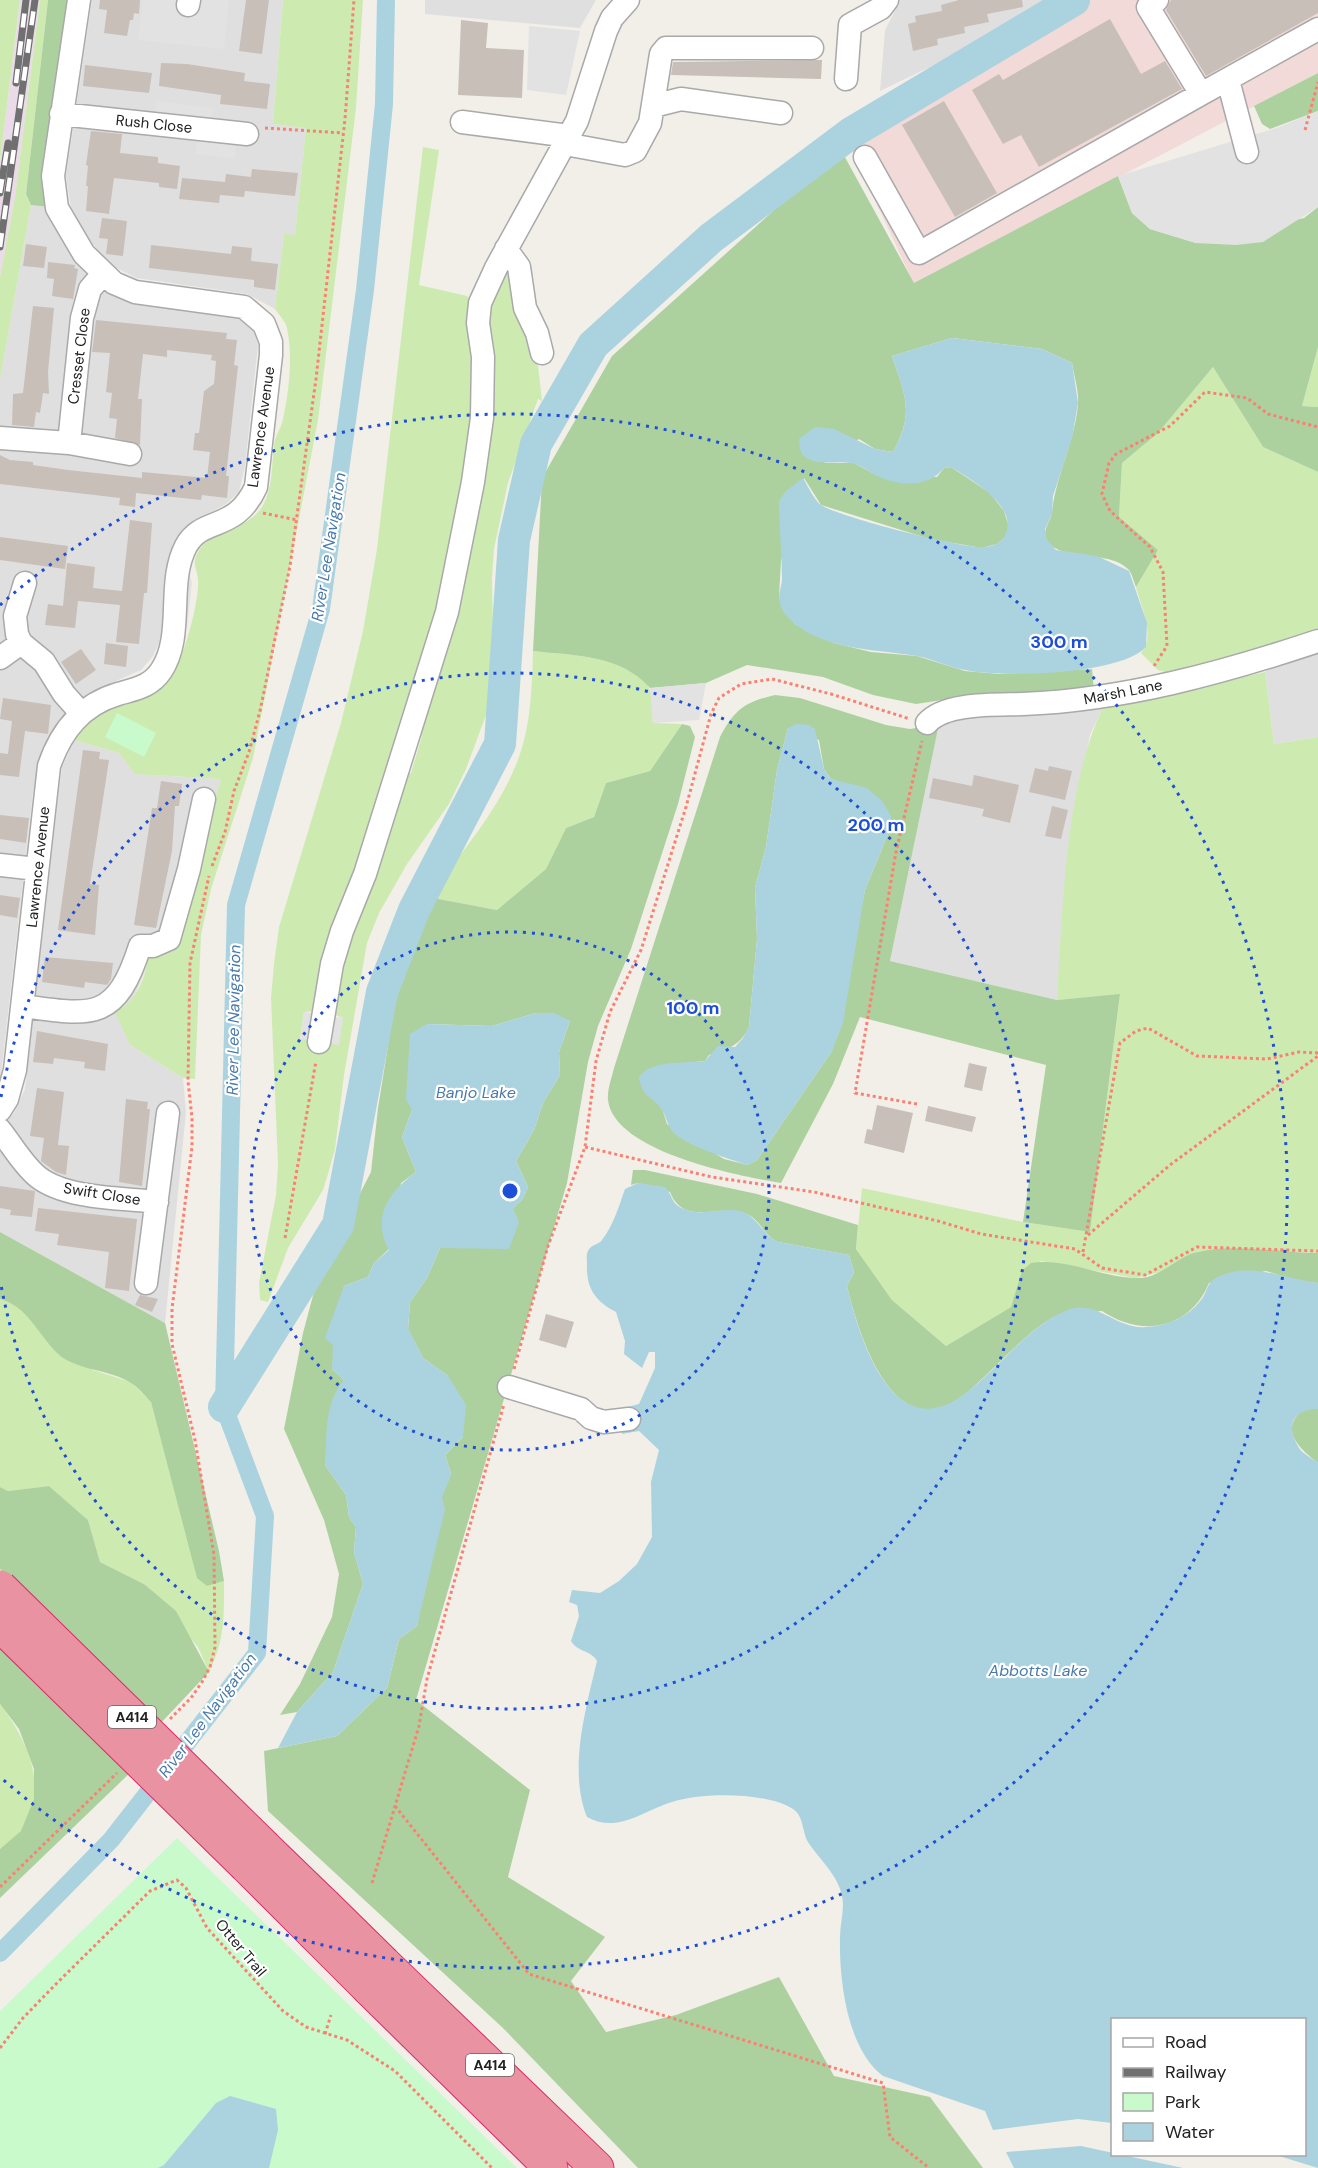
<svg xmlns="http://www.w3.org/2000/svg" width="1318" height="2168" viewBox="0 0 1318 2168" font-family="'DM Sans',sans-serif">
  <style>
    .residential { fill: #e0dfdf }
    .commercial { fill: #f2dad9 }
    .industrial { fill: #ebdbe8 }
    .grass { fill: #cdebb0 }
    .forest { fill: #add19e; fill-rule: evenodd }
    .park { fill: #c8facc }
    .parking { fill: #e2e2e2 }
    .water { fill: #aad3df }
    .lines { fill: none; stroke-linecap: round; stroke-linejoin: round }
    .canal { stroke: #aad3df; stroke-width: 18 }
    .river { stroke: #aad3df; stroke-width: 32 }
    .building { fill: #c7bfb8 }
    .minor-casing { stroke: #a9a9a9; stroke-width: 25 }
    .highway-casing { stroke: #dc2a67; stroke-width: 35 }
    .path { stroke: #fa8072; stroke-width: 3; stroke-dasharray: 3 3; stroke-linecap: butt }
    .minor { stroke: #fff; stroke-width: 22 }
    .highway { stroke: #e892a2; stroke-width: 33 }
    .rail-casing { stroke: #707070; stroke-width: 7 }
    .rail { stroke: #fff; stroke-width: 4.5; stroke-dasharray: 14; stroke-linecap: butt }
    .highway-bridge-casing { stroke: #dc2a67; stroke-width: 35; stroke-linecap: butt }
    .highway-bridge { stroke: #e892a2; stroke-width: 33 }
    .ring { fill: none; stroke: #1d4ed8; stroke-width: 3; stroke-dasharray: 3 6 }
    .labels { text-anchor: middle; stroke-width: 4.5; stroke-linejoin: round; paint-order: stroke }
    .shield { fill: #fff; stroke: #646464; stroke-width: 1.5 }
    .shield-label { font-size: 14px; font-weight: bold; fill: #222 }
    .street-label { font-size: 15px; fill: #222; stroke: #fff }
    .water-label { font-size: 16px; font-style: italic; fill: #4a7aab; stroke: #fff }
    .centre { fill: #1d4ed8; stroke: #fff; stroke-width: 3 }
    .ring-label { font-size: 18px; text-anchor: middle; font-weight: bold; fill: #1d4ed8; stroke: #fff; stroke-width: 4.5; stroke-linejoin: round; paint-order: stroke }
  </style>
  <rect width="100%" height="100%" fill="#f2efe9"/>
  <path class="residential" d="M92 0H283L273 124 306 128 295 236 284 235 275 309 247 294 136 278 115 267 98 251 82 229 71 208 66 176Z
    M425 0H596L580 28 425 14Z
    M897 0H1058L959 53 880 91 885 30 896 9Z
    M31 205 49 207 72 256 98 282 237 315 254 331 258 345 245 466 239 492 226 504 188 525 177 543 160 641 153 656 141 670 91 692 59 720 42 753 33 792 0 1084V380Z
    M1318 648V737L1274 744 1265 672 1271 665Z
    M1102 709 1090 735 1069 841 1057 1000 890 961 939 724 985 714Z
    M74 740 119 753 136 774 221 779 200 850 148 955 146 969 134 997 124 1008 130 1045 183 1078 186 1112 165 1323 0 1232V1127L14 1113 25 1089 59 790 62 767Z"/>
  <path class="commercial" d="M1091 0H1318V73L914 284 852 151Z"/>
  <path class="industrial" d="M20 0H40L15 197 0 277V161Z"/>
  <path class="grass" d="M0 0H20L0 161Z
    M40 0H48L26 194 31 205 0 380V277L15 197Z
    M283 0H363L356 108 318 420 253 758 211 889 201 935 195 1079 183 1078 130 1045 115 1012C136 1003 147 976 148 954L200 850 221 779 135 774 119 753 74 740C84 727 93 713 109 705 128 695 151 698 167 682 182 668 200 600 198 579 197 568 192 565 197 554 209 529 247 531 262 507 274 488 271 461 275 440 277 433 282 426 283 419 289 391 293 357 287 328 286 322 279 315 275 309L284 234 295 235 306 128 273 124Z
    M423 147 439 150 419 285 467 296 472 302 479 368 450 576 316 1011 304 1012 300 1039 343 1018 335 1015 330 1006 400 778 411 773 422 736 417 725 431 682 439 676 450 636 490 424 494 396 488 311 502 275 514 274 536 348 542 401 538 399 508 483 494 549 492 578 494 680 489 707 466 769 449 804 407 864 379 913 367 943 344 1075 335 1149 328 1174 323 1190 288 1248 268 1302 260 1300 259 1283 276 1195 278 1165 271 998 274 964 279 927 341 723 363 631 377 549Z
    M1318 347V407L1302 406Z
    M1213 367 1263 447 1318 472V628L1238 656 1172 674 1158 670 1141 653C1156 636 1141 607 1136 587L1158 550 1119 517 1122 463 1158 433Z
    M533 651C562 654 640 657 650 690 653 700 652 713 653 723L682 724 650 771 606 783 594 817 566 828 546 869 497 910 428 897C461 853 500 809 519 757 531 724 532 686 533 651Z
    M1265 672 1274 744 1318 737V1253L1217 1249 1197 1252 1161 1272 1136 1278 1041 1261 1017 1291 1011 1307 946 1346 892 1300 856 1249 862 1188 1023 1222 1090 1232 1120 995 1057 1000C1063 910 1064 792 1102 709Z
    M0 1299 12 1302 36 1325 93 1370 131 1382 151 1402 172 1480 207 1586 224 1581C224 1617 225 1640 209 1672L198 1647 144 1584 100 1562 88 1520 49 1486 8 1491 0 1487Z
    M0 1704C27 1740 50 1787 22 1830 17 1837 7 1843 0 1849Z"/>
  <path class="forest" d="M48 0H69L53 113 49 207 31 205 26 194Z
    M1318 73V111L1270 129 1262 124 1254 106Z
    M841 150 914 283 1118 176 1132 213 1150 229 1196 243 1304 218 1318 207V347L1302 406 1318 407V472L1263 447 1213 367 1158 433 1122 463 1119 517 1158 550 1136 587C1134 582 1132 574 1129 570 1109 549 1063 562 1048 542 1040 531 1051 522 1052 512 1056 475 1075 441 1078 404 1079 391 1074 376 1072 363L1042 349 952 338 892 356C905 395 915 412 893 452L875 449 859 439 824 463H854L878 476 937 477 944 468 951 467 990 493 1004 511 1009 527 1005 537 997 544 982 548 930 539 821 505 804 478 781 561 779 597 795 624 834 643 871 652 917 656 965 671 999 674 1092 669 1094 691 955 698 916 704 873 695 823 677 747 665 706 683 650 688C620 654 575 656 533 651L542 478 612 356Z
    M775 695 800 698 886 725 910 729 939 724 890 961 1057 1000 1120 994 1090 1232 1023 1222 1046 1065 860 1017 833 1084 781 1183C739 1176 614 1152 608 1100 607 1090 612 1077 614 1068L720 737C735 709 745 702 775 695ZM788 728 819 740 824 769 831 779 847 784 890 829 865 890 832 1051 757 1160 748 1165 724 1159 667 1124 662 1108 685 1063 705 1061 709 1055C728 1049 740 1046 749 1027L757 939 755 888 766 847 777 770Z
    M682 724 690 726 695 737 678 804 631 949 598 1026 588 1062 567 1183 416 1700 530 1790 508 1877 605 1937 571 1981 606 2032 676 2015 779 1977 834 2076 930 2097 983 2168H638L504 2029 268 1811 264 1751 337 1736 387 1688 399 1639 417 1626 441 1498 451 1474 445 1455 463 1437 448 1376 423 1358 408 1329 410 1302 427 1278 440 1248 513 1208 522 1200 528 1187 516 1161 534 1130 543 1103 560 1075 559 1052 570 1021 536 1013 492 1026 427 1024 412 1110 402 1137 416 1172 401 1183 389 1249 374 1263 368 1277 344 1286 332 1369 344 1380 325 1465 346 1495 349 1517 356 1527 354 1552 363 1584 333 1672 297 1712 280 1715 300 1684 332 1617 339 1574 324 1520 284 1429 303 1333 319 1273 371 1172 378 1108 400 971 409 936 428 897 497 910 546 869 566 828 594 817 606 783 650 771Z
    M633 1170H645L757 1194 858 1225 856 1249 892 1300 946 1346 1011 1307 1022 1271 1031 1263C1068 1257 1103 1279 1140 1278 1162 1277 1177 1256 1198 1252 1234 1243 1281 1253 1318 1253V1283L1299 1281 1266 1271 1209 1283C1190 1329 1142 1338 1102 1311 1088 1313 1064 1311 1052 1318 1024 1334 991 1373 965 1394 894 1451 859 1336 847 1286L854 1272 849 1255 778 1242C764 1236 760 1218 744 1213 718 1204 684 1227 670 1192L638 1183 631 1185Z
    M0 1232 165 1323 219 1551 224 1581 207 1586 197 1578 151 1402C145 1396 138 1387 131 1383 110 1369 76 1371 57 1353 38 1334 27 1306 0 1299Z
    M1304 1409H1318V1463C1299 1448 1278 1429 1304 1409Z
    M49 1486 88 1520 100 1562 144 1584 176 1611 209 1672 159 1725 0 1569V1487L8 1491Z
    M0 1640 133 1770 0 1898V1849L21 1831 34 1799V1769L19 1729 0 1704Z"/>
  <path class="park" d="M117 713 156 733 144 757 105 737Z
    M177 1838 517 2168H0V2011Z"/>
  <path class="parking" d="M143 0H229L224 49 138 40Z
    M529 26 580 31 566 95 527 90Z
    M157 101 213 108 212 123 155 117Z
    M1318 111V207L1263 242 1236 245 1196 243 1150 229 1132 213 1118 176 1279 127Z
    M197 141 236 146 235 159 195 154Z
    M187 569 192 582 187 626 179 637Z
    M706 683 699 720 653 723 650 688Z
    M304 1012 343 1018 339 1045 300 1039Z"/>
  <path class="water" d="M952 338 1042 349 1072 363 1078 403 1072 438 1053 496 1052 514 1045 529 1046 539 1056 550 1097 556 1129 571 1147 623 1146 647C1120 675 1002 678 965 670 948 667 933 659 917 656 875 649 814 650 785 614 782 610 779 602 779 597 779 591 782 585 782 579 782 553 779 527 779 501L786 491 803 478C808 486 814 500 821 505 836 516 967 550 985 547 995 546 1003 542 1006 533 1017 505 970 479 951 467L944 468C927 489 898 486 875 475 867 470 859 464 850 463 835 460 816 467 804 456 799 452 800 445 799 439L815 427 834 429 875 449 893 452C915 413 905 395 892 356Z
    M797 724 809 725 815 729 824 769 831 779 867 788 882 801 891 816 890 829 865 890 843 1023 832 1051 757 1160 748 1165C731 1160 682 1144 672 1131 667 1124 666 1116 662 1110 653 1095 642 1099 639 1077 653 1059 684 1064 705 1061L718 1046 735 1047 743 1038 749 1027 757 939 755 888 766 847 777 770 788 728Z
    M536 1013H554L570 1021 559 1052 560 1075 543 1103 534 1130 516 1161 528 1187 522 1200 513 1208 519 1222 509 1249 440 1248 427 1278 410 1302 408 1328 423 1358 448 1376 466 1405 463 1437 445 1455 451 1474 442 1498 445 1509 417 1626 399 1639 387 1688 337 1736 278 1748 297 1712 333 1672 363 1584 354 1552 356 1527 349 1517 346 1495 325 1465C327 1436 324 1403 344 1380L332 1369 333 1345 325 1338 344 1286 368 1277 374 1263 389 1250C371 1217 389 1192 416 1172L402 1137 412 1110 406 1099 410 1034 427 1024 492 1026Z
    M638 1183 665 1187C671 1193 672 1202 678 1206 700 1220 724 1205 743 1212 759 1219 764 1236 778 1242L849 1255 854 1272 847 1286C859 1337 892 1447 963 1395 998 1370 1025 1329 1065 1311 1096 1297 1115 1330 1146 1327 1168 1326 1188 1317 1201 1300 1207 1293 1207 1282 1216 1278 1249 1260 1284 1279 1318 1283V1409C1292 1410 1285 1425 1299 1448 1303 1454 1312 1458 1318 1463V2168L1279 2156 1259 2155 1304 2154V2020H1112V2123L1078 2119 993 2130 985 2111 883 2076C847 2049 839 1980 840 1937 840 1923 845 1909 842 1896 838 1875 819 1859 808 1842 802 1832 804 1816 793 1809 767 1792 701 1792 672 1802 643 1811 617 1834 587 1817 568 1770 586 1708 597 1661 591 1650 577 1652 571 1641L579 1616 577 1605 569 1602 572 1590 600 1593 619 1581 637 1564 652 1537 651 1482 659 1450 639 1431 622 1434 620 1409 639 1404 655 1368V1352H649L642 1368 624 1354 625 1341 616 1312C595 1301 586 1288 587 1264 587 1260 586 1254 588 1251 591 1244 599 1245 602 1240 613 1226 619 1206 625 1189Z
    M230 2096 276 2109 278 2130 269 2168H158L164 2165 216 2103Z
    M1081 2146 1183 2168H1014L1006 2152Z"/>
  <g class="lines">
    <path class="canal" d="M0 1953 111 1840 257 1653 265 1516 224 1407 236 905 321 609 365 290 384 104 386 0"/>
    <path class="river" d="M224 1407 338 1225 382 992 414 910 500 744 514 540 536 444 593 345 711 238 851 133 1074 0"/>
  </g>
  <path class="building" d="M100 0H140L139 14 134 13 133 20H130L127 36 104 33 107 10 99 9Z
    M246 0H269L262 54 239 51Z
    M959 0H1022L1023 7 987 14 989 22 964 27 965 33 937 39 938 45 913 51 908 24 916 22 915 16 942 11 941 5Z
    M1171 0H1318V13L1206 76 1166 10Z
    M1110 19 1141 74 1165 61 1182 89 1039 167 1021 135 1003 144 972 90 999 74 1003 80Z
    M461 20 488 23 486 48 524 50 522 98 458 95Z
    M822 60 821 79 671 75 673 62Z
    M161 63 187 64 245 73 244 81 270 84 267 109 220 104 221 95 159 86Z
    M85 65 152 73 149 93 83 86Z
    M944 101 997 193 955 217 902 125Z
    M91 131 122 134 120 153 158 157V163L180 166 177 189 159 187V183L114 178 109 214 86 211 88 186H86L88 166 86 165Z
    M252 169 298 173 295 196 245 191 244 197 220 195 219 203 179 199 182 178 225 182 226 174 251 177Z
    M102 218 127 221 123 256 106 254 108 239 99 238Z
    M26 244 47 247 44 268 23 266Z
    M151 245 231 254 232 246 252 248 251 261 278 264 275 290 254 287V280L149 268Z
    M48 262 75 265 74 268 78 269 73 299 52 296 54 279 47 278Z
    M33 306 54 308 48 372 49 394 43 393 40 413 36 412 34 427 12 425 13 394 23 393Z
    M96 320 227 333 226 339 237 340 234 365 238 366 226 476H229L227 498 202 495 201 500 136 493 135 507 119 505 120 498 0 484V455L10 460 33 462V465L68 470 142 478V472L207 478 210 452 193 450 195 433H199L204 391 214 384 216 361 211 360 212 355 167 350V357L143 354 138 399H142L140 445 115 438 117 419 109 418 112 393 106 392 110 353 92 352Z
    M130 520 152 523 147 593H144L139 644 116 642 120 605 78 601 75 628 45 625 48 604 63 606 67 563 95 567 93 588 122 591Z
    M0 537 68 546 65 569 0 560Z
    M106 643 128 646 126 667 104 664Z
    M81 649 96 670 76 684 61 662Z
    M3 698 51 705 48 734 25 731 19 777 0 775V753L8 754 12 721 0 719Z
    M83 750 100 752 99 759 109 760 90 884 99 885 95 935 58 930Z
    M1049 766 1072 771 1065 800 1029 792 1035 768 1048 771Z
    M974 775 1019 785 1010 823 982 816 984 809 929 798 933 778 972 786Z
    M161 781 182 784 179 806H175L172 851 156 928 134 925 152 808H157Z
    M1052 806 1068 810 1061 839 1045 836Z
    M0 815 29 818 26 843 0 839Z
    M0 895 20 898 17 918 0 915Z
    M45 957 113 963 111 979 107 985 85 982 84 988 42 982Z
    M37 1031 108 1044 105 1071 84 1068 85 1062 54 1058 53 1064 33 1062Z
    M969 1063 987 1067 982 1091 964 1087Z
    M37 1088 64 1092 58 1145 69 1146 66 1175 56 1172 41 1161 44 1138 30 1136Z
    M126 1099 148 1102 147 1109H150L142 1186 119 1182Z
    M877 1105 913 1113 904 1153 864 1143 867 1129 872 1130Z
    M928 1106 976 1117 972 1132 925 1121Z
    M0 1186 35 1191 32 1217 10 1215 11 1210 0 1208Z
    M38 1208 137 1219 129 1291 105 1288 109 1252 57 1245 59 1234 35 1231Z
    M140 1295 158 1299 152 1312 135 1305Z
    M546 1314 574 1322 566 1348 539 1340Z"/>
  <g class="lines">
    <g class="minor-casing">
      <path id="minor" d="M1157 0 1148 7 1201 94 1318 29
        M188 5 189 0
        M846 79 850 25 881 8 887 0
        M1228 80 1247 152
        M653 106 681 99 781 113
        M61 114 247 134
        M462 122 569 136
        M565 144 625 155 635 151 650 123 661 54 666 48H812
        M865 157 919 253 1201 94
        M506 249 519 267 525 308 537 333 542 353
        M0 438 69 443 130 454
        M69 443 82 318 90 289 103 274
        M25 583 15 616 17 634 21 643 44 662 64 694 81 713
        M0 658 21 643
        M927 723C945 702 998 705 1023 704 1124 700 1222 673 1318 641
        M0 865 37 869
        M23 1006C93 1016 116 1021 140 946H153L169 939 189 869 204 799
        M319 1042 332 964 342 931 365 874 447 612 473 482 482 418 483 357 478 323 480 303 496 268 577 121 606 31 612 18 628 0
        M0 1110 7 1099 15 1070 49 766C61 731 81 705 118 694 135 689 150 687 161 671 185 635 166 584 186 546 202 516 235 533 256 487L271 355V342L264 324 244 307 135 292 114 283 84 254 57 208 53 176 79 0
        M0 1130C12 1145 23 1165 38 1177 66 1199 122 1198 157 1202
        M146 1283 168 1113
        M509 1387 581 1409 591 1418 604 1422 629 1419"/>
    </g>
    <g class="highway-casing">
      <path id="highway" d="M265 1847 325 1905
        M246 1866 313 1933
        M384 1963 597 2168
        M369 1989 551 2168"/>
    </g>
    <path class="path" d="M265 128 343 133
      M1305 130 1318 82
      M263 513 297 520
      M1154 666 1167 646 1163 572 1150 547 1110 511 1102 494 1109 463 1116 454 1170 426 1205 392 1247 398 1268 414 1318 427
      M212 866 225 832 234 791 249 752 260 711 290 566 316 379 345 119 354 0
      M917 1104 855 1093 896 852 922 741
      M585 1147 712 1177 814 1192 938 1221 981 1234 1075 1249 1102 1268 1145 1275 1197 1247 1318 1251
      M1088 1235 1170 1165 1318 1056
      M285 1238 316 1061
      M1083 1252 1120 1043 1136 1031 1148 1028 1197 1056 1267 1059 1299 1052 1318 1053
      M514 1369 548 1246 585 1147 596 1061 610 1012 641 950 686 807 711 714 719 698 741 684 772 679 831 694 910 719
      M170 1719 191 1698 202 1682 210 1667 215 1647 214 1555 195 1440 172 1344V1309L192 1147V1118L188 1081 190 963 209 876
      M395 1806 529 1974 883 2083 890 2137 929 2168
      M372 1883 419 1726 427 1679 504 1404
      M0 1887 117 1773
      M325 2034 331 2015
      M0 2048 23 2018 56 1984 150 1891 177 1880 186 1888 207 1928 283 2011 306 2027 347 2040 395 2071 492 2168"/>
    <use href="#minor" class="minor"/>
    <use href="#highway" class="highway"/>
    <g class="rail-casing">
      <path id="rail" d="M16 83 26 0
        M0 193 8 143
        M0 247 35 0"/>
    </g>
    <use href="#rail" class="rail"/>
    <g class="highway-bridge-casing">
      <path id="highway-bridge" d="M0 1587 265 1847
        M0 1625 246 1866
        M325 1905 384 1963
        M313 1933 369 1989"/>
    </g>
    <use href="#highway-bridge" class="highway-bridge"/>
  </g>
  <g class="ring">
    <circle cx="510" cy="1191" r="259"/>
    <path d="M1 1097A518 518 0 1 1 1 1285"/>
    <path d="M0 605A777 777 0 1 1 0 1777"/>
  </g>
  <g class="labels">
    <g class="shield">
      <rect x="108" y="1706" width="48" height="22" rx="4.5"/>
      <rect x="466" y="2054" width="48" height="22" rx="4.5"/>
    </g>
    <g class="shield-label">
      <text x="132" y="1722">A414</text>
      <text x="490" y="2070">A414</text>
    </g>
    <g class="street-label">
      <text transform="translate(154 124) rotate(6)" y="5">Rush Close</text>
      <text transform="translate(79 356) rotate(-83)" y="5">Cresset Close</text>
      <text transform="translate(261 427) rotate(-82)" y="5">Lawrence Avenue</text>
      <text transform="translate(1123 692) rotate(-11)" y="5">Marsh Lane</text>
      <text transform="translate(38 867) rotate(-84)" y="5">Lawrence Avenue</text>
      <text transform="translate(102 1194) rotate(9)" y="5">Swift Close</text>
      <text transform="translate(241 1948) rotate(50)" y="5">Otter Trail</text>
    </g>
    <g class="water-label">
      <text transform="translate(328 547) rotate(-81)" y="6">River Lee Navigation</text>
      <text transform="translate(233 1020) rotate(-89)" y="6">River Lee Navigation</text>
      <text x="476" y="1098">Banjo Lake</text>
      <text x="1038" y="1676">Abbotts Lake</text>
      <text transform="translate(207 1715) rotate(-53)" y="6">River Lee Navigation</text>
    </g>
  </g>
  <circle cx="510" cy="1191" r="9" class="centre"/>
  <g class="ring-label">
    <text x="1059" y="648">300 m</text>
    <text x="876" y="831">200 m</text>
    <text x="693" y="1014">100 m</text>
  </g>
  <rect x="1111" y="2018" width="195" height="138" fill="#ffffff" stroke="#a7a7a7" stroke-width="1.5"/>
  <rect x="1123" y="2038" width="30" height="9" fill="#ffffff" stroke="#a7a7a7" stroke-width="1.5"/>
  <text x="1165" y="2048" font-size="18" fill="#222222">Road</text>
  <rect x="1123" y="2068" width="30" height="9" fill="#707070" stroke="#a7a7a7" stroke-width="1.5"/>
  <text x="1165" y="2078" font-size="18" fill="#222222">Railway</text>
  <rect x="1123" y="2093" width="30" height="18" fill="#c8facc" stroke="#a7a7a7" stroke-width="1.5"/>
  <text x="1165" y="2108" font-size="18" fill="#222222">Park</text>
  <rect x="1123" y="2123" width="30" height="18" fill="#aad3df" stroke="#a7a7a7" stroke-width="1.5"/>
  <text x="1165" y="2138" font-size="18" fill="#222222">Water</text>
</svg>
